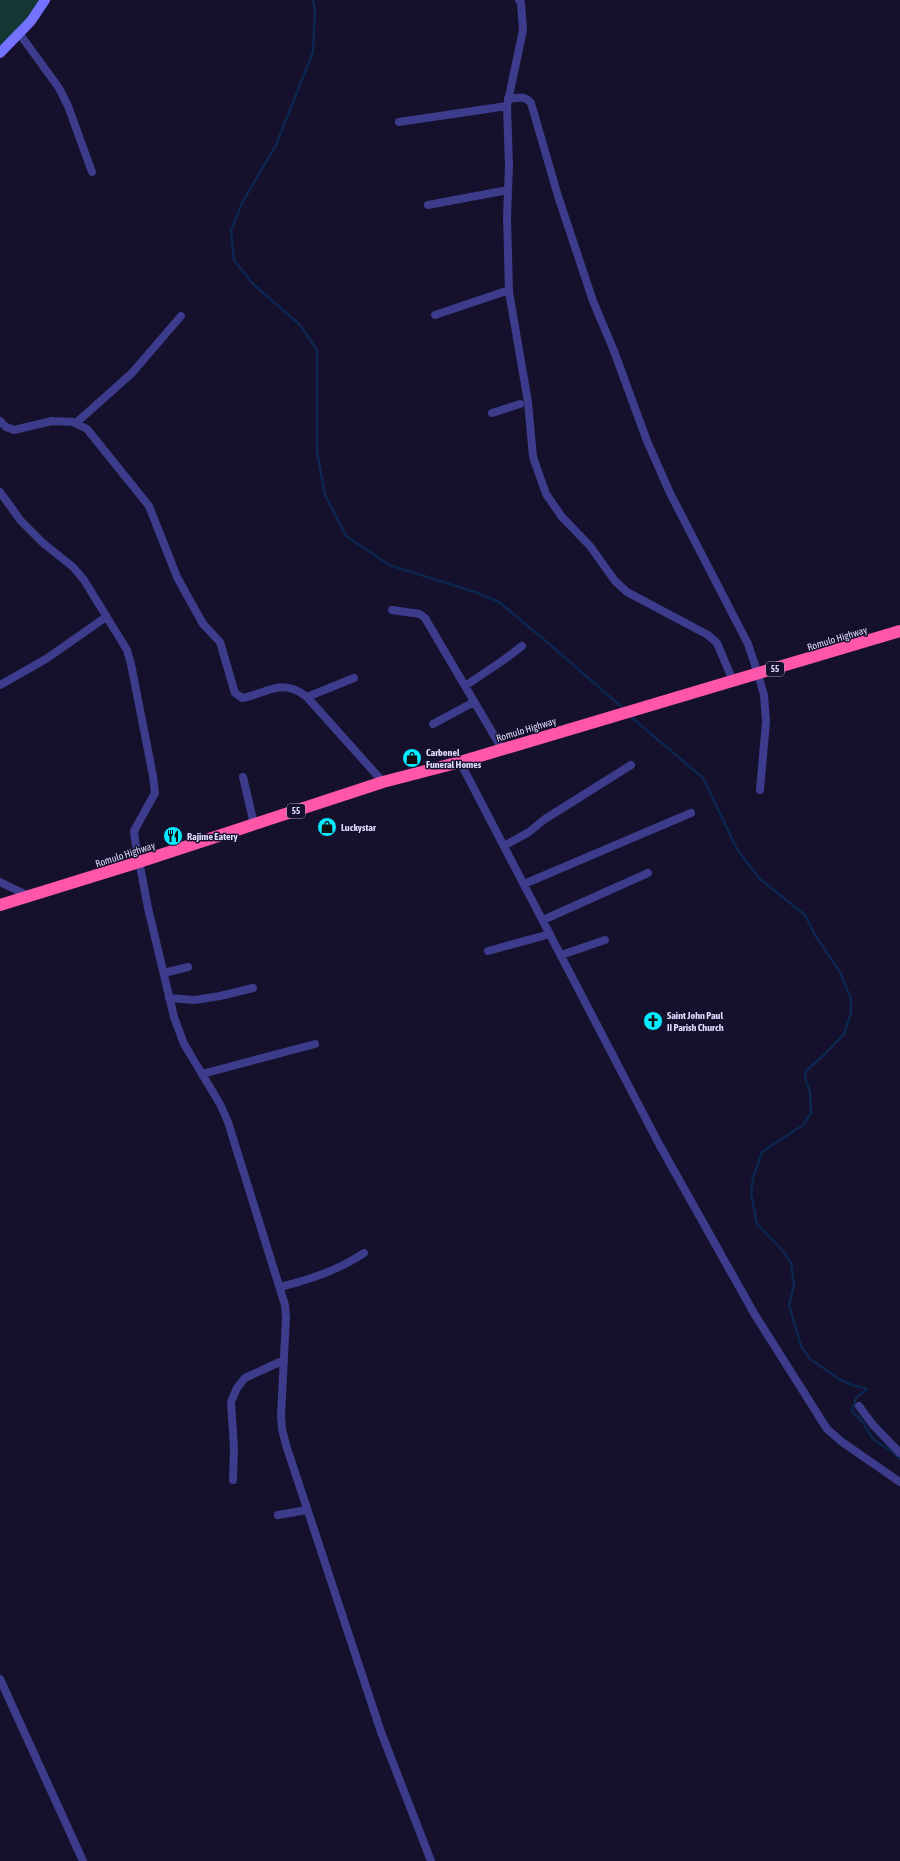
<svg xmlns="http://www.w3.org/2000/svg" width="900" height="1861" viewBox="0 0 900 1861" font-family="'Asap Condensed',sans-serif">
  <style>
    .green { fill: #143634 }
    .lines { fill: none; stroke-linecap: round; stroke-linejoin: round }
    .stream { stroke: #0c264f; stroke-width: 2.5 }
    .street { stroke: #3d3b8b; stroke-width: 8 }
    .secondary { stroke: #7472ff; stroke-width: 10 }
    .highway { stroke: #ff56aa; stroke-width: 12 }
    .labels { text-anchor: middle; stroke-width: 3; stroke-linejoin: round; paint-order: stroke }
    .shield { fill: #15112c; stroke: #a29ec0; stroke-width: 1 }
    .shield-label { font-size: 9px; font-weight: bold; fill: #dfdbff }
    .street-label { font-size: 10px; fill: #dfdbff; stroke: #15112c }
    .poi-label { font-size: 10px; font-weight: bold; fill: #dfdbff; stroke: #15112c; text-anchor: start }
  </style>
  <rect width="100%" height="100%" fill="#15112c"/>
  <path class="green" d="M0 0H41L23 24 0 46Z"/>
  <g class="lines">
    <path class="stream" d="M313 0 315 11 313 52 276 145 242 203 231 231 234 260 252 283 300 325 317 350V452L325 495 346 536 389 565 475 592 499 602 547 642 624 709
      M630 716 703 778 737 849 759 878 805 915 815 935 840 972 851 999V1013L844 1034 825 1054 806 1071 805 1078 810 1092 811 1113 803 1125 762 1152 753 1178 751 1193 757 1224 783 1251 791 1263 794 1285 789 1305 801 1346 810 1359 839 1379 852 1385 867 1389 856 1398 852 1411 862 1421 873 1439 891 1451 900 1459"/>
    <path class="street" d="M519 0 521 3 523 30 507 106 509 167 507 216 509 292 528 402 533 457 546 494 562 517 590 546 615 581 627 592 708 635 717 643 733 681
      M19 33 59 88 68 106 92 172
      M508 99C517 98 525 95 531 103L558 196 593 301 614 351 647 441 670 493 748 644 758 674 764 695 766 722 760 790
      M399 122 507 106
      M428 205 508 190
      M435 315 509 290
      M492 413 520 404
      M0 421 6 427 14 430 52 421 73 422 87 429 149 506 177 577 203 624 220 642 235 693 242 698 247 697C272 690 284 679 307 697L383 782
      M76 423 132 373 181 316
      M0 492 21 521 43 543 73 567 84 580 127 650 131 664 153 776 155 793 134 831 135 840 148 908 174 1017 184 1044 220 1104 228 1122 285 1305 286 1318 281 1416 282 1429 286 1445 381 1732 431 1861
      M392 610 420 614 425 618 502 749
      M0 685 46 659 106 617
      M465 686 505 659 522 646
      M307 697 354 678
      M433 724 474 702
      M460 762 659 1144 755 1315 827 1429 842 1442 900 1482
      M243 777 254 824
      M504 846 529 832 545 819 631 765
      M0 882 29 896
      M524 884 691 813
      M543 920 648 873
      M488 951 550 934
      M561 955 605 940
      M164 973 188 967
      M169 998 195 1000 220 996 253 988
      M202 1074 315 1044
      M280 1287C309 1280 339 1270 364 1253
      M859 1406 873 1425 900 1453
      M233 1480 234 1448 231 1402 237 1388 245 1378 284 1360
      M278 1515 307 1510
      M0 1679 83 1861"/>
    <path class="secondary" d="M0 53 31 21 45 0"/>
    <path class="highway" d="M0 905 139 862 383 782 460 762 900 631"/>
  </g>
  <defs>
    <g id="shop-disc" transform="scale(1)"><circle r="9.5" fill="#07eaff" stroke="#15112c"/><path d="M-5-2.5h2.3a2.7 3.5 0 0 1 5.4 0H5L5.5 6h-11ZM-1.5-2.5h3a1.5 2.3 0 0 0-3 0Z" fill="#111"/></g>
    <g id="restaurant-disc" transform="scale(1)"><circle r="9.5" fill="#07eaff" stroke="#15112c"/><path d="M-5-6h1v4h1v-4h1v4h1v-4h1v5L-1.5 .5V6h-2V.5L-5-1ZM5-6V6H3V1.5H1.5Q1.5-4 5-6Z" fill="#111"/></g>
    <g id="church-disc" transform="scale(1)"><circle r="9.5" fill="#07eaff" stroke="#15112c"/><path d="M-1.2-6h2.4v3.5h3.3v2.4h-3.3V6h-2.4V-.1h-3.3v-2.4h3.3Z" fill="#111"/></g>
  </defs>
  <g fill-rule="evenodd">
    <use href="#shop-disc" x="412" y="758"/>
    <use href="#shop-disc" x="327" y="827"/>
    <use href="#restaurant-disc" x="173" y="836"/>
    <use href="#church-disc" x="653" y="1021"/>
  </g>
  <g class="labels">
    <g class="shield">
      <rect x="766" y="662" width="18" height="14" rx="3"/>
      <rect x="287" y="804" width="18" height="14" rx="3"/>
    </g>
    <g class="shield-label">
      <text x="775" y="672">55</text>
      <text x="296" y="814">55</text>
    </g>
    <g class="street-label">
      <text transform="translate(837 638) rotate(-17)" y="4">Romulo Highway</text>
      <text transform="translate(526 729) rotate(-17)" y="4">Romulo Highway</text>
      <text transform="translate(125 854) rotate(-18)" y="4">Romulo Highway</text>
    </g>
    <g class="poi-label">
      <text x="426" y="756">Carbonel<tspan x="426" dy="12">Funeral Homes</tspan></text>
      <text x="341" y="831">Luckystar</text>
      <text x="187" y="840">Rajime Eatery</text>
      <text x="667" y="1019">Saint John Paul<tspan x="667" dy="12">II Parish Church</tspan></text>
    </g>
  </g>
</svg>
